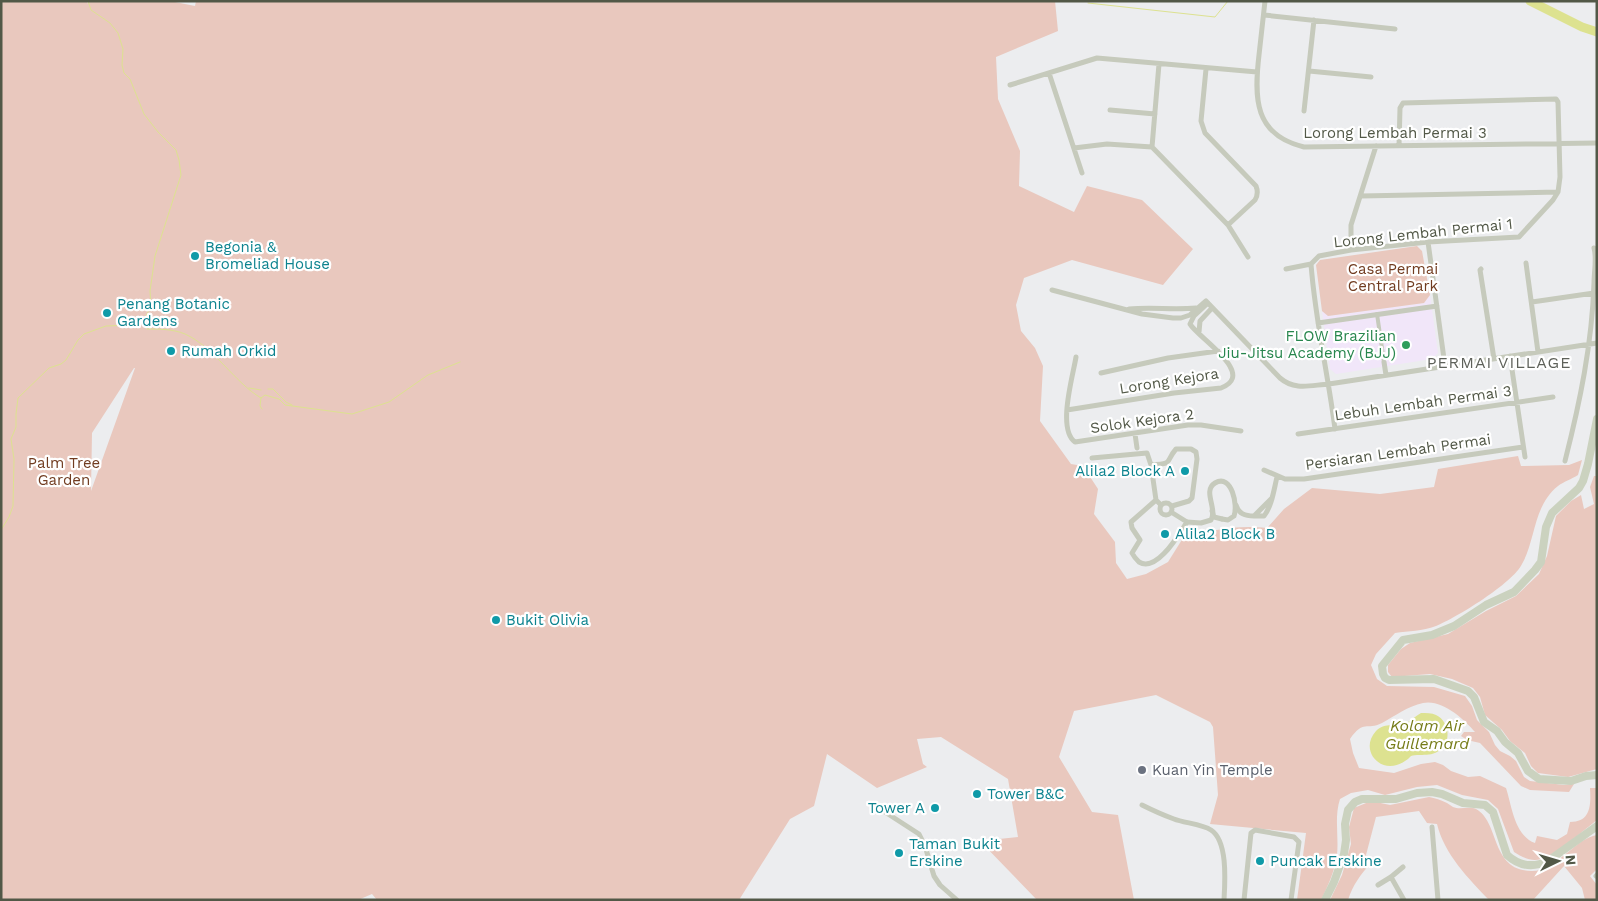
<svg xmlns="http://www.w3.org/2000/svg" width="1598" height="901" viewBox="0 0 1598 901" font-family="'Work Sans',sans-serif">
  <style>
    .commercial { fill: #f1e6f9 }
    .green { fill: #e9c8be; fill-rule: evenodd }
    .water { fill: #dde290 }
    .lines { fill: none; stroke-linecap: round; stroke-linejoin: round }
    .stream { stroke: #dde290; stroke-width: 1 }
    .river { stroke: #dde290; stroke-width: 9 }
    .pedestrian { stroke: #c6cabc; stroke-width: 4 }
    .minor { stroke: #c6cabc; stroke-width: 5 }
    .secondary { stroke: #cbd2bf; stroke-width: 8 }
    .minor-bridge { stroke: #c6cabc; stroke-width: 5 }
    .culture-dot { fill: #0f9aa8; stroke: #fff; stroke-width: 2 }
    .leisure-dot { fill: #2e9e5b; stroke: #fff; stroke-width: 2 }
    .worship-dot { fill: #6b7280; stroke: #fff; stroke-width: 2 }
    .labels { text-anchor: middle; stroke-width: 4.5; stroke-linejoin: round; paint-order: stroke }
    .street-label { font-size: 15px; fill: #525847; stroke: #fff }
    .culture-label { font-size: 15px; fill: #0d838f; stroke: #fff; text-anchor: start }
    .park-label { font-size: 15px; fill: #713c20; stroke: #fff }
    .leisure-label { font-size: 15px; fill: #27864d; stroke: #fff; text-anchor: end }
    .worship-label { font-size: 15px; fill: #5b616d; stroke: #fff; text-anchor: start }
    .neighbourhood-label { font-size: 16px; letter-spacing: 1px; fill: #5e615a; stroke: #fff }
    .water-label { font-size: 16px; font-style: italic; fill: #767c18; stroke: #fff }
  </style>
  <rect width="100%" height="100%" fill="#ecedef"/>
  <path class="commercial" d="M1430 295 1438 353 1432 359 1336 374 1330 369 1322 311 1328 316 1424 303Z"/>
  <path class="green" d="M1 1H87V4L88 1H170L195 6 196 1H1055L1058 31 996 57 998 99 1020 151 1019 186 1074 212 1087 186 1142 200 1193 249 1163 285 1072 260 1024 278 1016 305 1021 331 1035 348 1043 366 1040 421 1071 464 1083 466 1098 489 1094 514 1115 542 1116 563 1127 579 1146 574 1168 562 1183 538C1214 530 1235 525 1267 528L1284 509 1312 488 1380 494 1434 487 1438 469 1518 456 1521 466 1569 465 1582 460 1578 475C1572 479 1563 482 1558 486 1533 506 1536 539 1522 564 1513 583 1456 618 1436 626 1422 631 1409 631 1395 633L1376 654 1371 665 1377 679 1387 686 1434 687 1465 696 1472 706 1477 720 1489 732 1495 745 1500 751 1510 756 1516 761 1524 777 1530 781 1564 785 1574 784 1569 792 1530 790 1521 786 1480 743 1467 740 1461 736 1464 732H1475C1464 719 1442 699 1423 703 1408 706 1395 716 1382 723 1366 731 1364 719 1350 739L1353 753 1359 768 1394 773 1421 764 1435 762 1443 765 1451 771 1468 777 1480 776 1506 788C1512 806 1514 835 1535 843L1537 836 1557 840 1567 834 1570 822C1591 822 1591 805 1590 788H1597V820C1584 830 1555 855 1541 859 1531 862 1522 857 1514 852L1498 809 1488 800 1462 795 1437 785 1417 787 1385 795 1368 790 1351 793 1340 799C1334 818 1339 836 1337 855 1335 870 1328 886 1321 900H1297L1306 833 1210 824 1218 795 1213 727 1210 722 1156 695 1074 711 1059 757 1092 812 1118 815 1134 900H1037L980 841 1018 837 1008 779 941 737 917 739 923 764 927 767 877 788 827 754 814 806 790 819 739 900H377L372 894 358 900H1ZM134 368H135L91 491 92 433Z
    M1417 246 1422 251 1430 295 1424 303 1328 316 1322 311 1316 265 1320 260Z
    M1594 476H1597V769L1568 777 1538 773 1531 766 1525 753 1510 741 1502 730 1485 715 1480 697 1473 688 1452 679 1430 674 1392 677 1388 672V665L1401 649 1410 643 1448 634 1486 611 1516 596 1539 574 1547 556 1556 516 1571 501 1581 495 1584 509 1594 504 1590 487Z
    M1429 797C1435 798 1441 800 1447 803 1449 804 1451 806 1453 807 1460 810 1468 806 1476 809 1500 822 1490 870 1531 871 1556 872 1575 838 1597 835V869L1590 876 1597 885V900H1585L1582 888 1564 866 1533 900H1489C1469 879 1444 854 1437 824L1427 823 1419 811 1376 817 1366 855 1371 863C1360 875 1353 885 1348 900H1330L1342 875 1351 844 1349 827 1354 808 1371 801 1390 805Z"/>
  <path class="water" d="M1421 713C1426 713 1432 713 1436 715 1449 721 1452 741 1440 750 1430 758 1418 753 1411 756 1409 758 1407 760 1405 761 1382 777 1358 751 1376 731 1386 721 1396 728 1405 724 1410 721 1416 716 1421 713Z"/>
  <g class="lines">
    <path class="stream" d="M1088 3 1215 17 1228 1
      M143 322 147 329C159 329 173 329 185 334 214 347 234 382 261 398L265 395 279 399 285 405 352 414 389 402 428 375 460 362
      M249 388 261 390
      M268 389H273L286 402 292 405
      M261 398 260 406 262 409
      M1 530 9 517 13 506 14 459 11 439 16 427V414L18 398 49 368 61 364 66 360 78 340 84 334 106 326 132 325 143 322 151 306 150 291 155 256 181 175 179 160 176 150 158 132 144 114 130 79 124 73 122 65 123 49 118 33 110 23 91 10 88 1"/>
    <path class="river" d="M1530 1 1582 27 1597 32"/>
    <path class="pedestrian" d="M1377 314 1384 362"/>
    <path class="minor" d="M1265 1C1263 19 1261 37 1259 55 1254 98 1254 135 1304 147L1597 143
      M1264 15 1395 29
      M1159 64 1152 147 1228 225 1248 257
      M1206 69 1201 121 1205 133 1256 186C1258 191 1258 195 1255 200L1228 225
      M1309 71 1371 77
      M1049 73 1082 173
      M1010 85 1097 58 1257 72
      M1110 110 1155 114
      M1304 111 1314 20
      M1074 148 1107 144 1152 147
      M1361 196 1558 192
      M1428 242 1445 366
      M1351 250V225L1376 146
      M1526 263 1538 352
      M1311 264C1315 319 1328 374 1335 429
      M1286 269 1311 264 1319 256 1351 250 1428 242 1519 237 1553 200 1558 192 1560 177 1558 102 1556 99 1403 103 1400 108 1399 146
      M1481 269 1480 270 1494 359
      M1052 290 1142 314 1173 318H1181L1190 315 1206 301 1280 378C1295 391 1311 385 1329 384L1597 343
      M1532 302 1594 293
      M1129 309C1152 307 1173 310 1196 308
      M1318 323 1437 306
      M1199 332 1200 321 1212 308
      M1510 356 1525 457
      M1076 357C1073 376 1057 429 1075 442L1188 425H1201L1241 431
      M1384 362 1386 375
      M1101 373 1168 358 1218 351
      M1067 410 1174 393 1221 388C1258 374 1197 337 1190 324L1194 316 1208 303
      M1135 434 1137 448
      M1298 434 1553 397
      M1092 458 1147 453 1151 465 1156 500 1161 505
      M1565 461C1580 402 1592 344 1594 283 1594 272 1597 258 1594 248
      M1151 465C1175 463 1164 463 1176 449H1191L1196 452 1197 459 1192 498 1189 501 1172 506
      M1264 470 1285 479H1304L1523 447
      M1272 498 1254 516H1264C1272 506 1274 489 1277 477
      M1156 500 1131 522 1132 528 1140 540 1132 553C1134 557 1136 559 1139 562 1157 573 1179 534 1187 522L1171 512
      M1160 509a6 6 0 1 1 12 0a6 6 0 1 1-12 0Z
      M1236 505C1239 514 1245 516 1254 516
      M1212 511 1214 517 1222 519
      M1142 805C1152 810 1163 815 1174 819 1184 823 1202 824 1211 830 1228 841 1225 882 1224 900
      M885 812 919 834 925 846 934 876 940 885 957 900
      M1432 827 1438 900
      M1596 876 1597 875
      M1391 877 1404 900
      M1378 885 1391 877 1403 867
      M1244 900 1251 833 1255 830 1294 837 1299 842 1291 900"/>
    <path class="secondary" d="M1597 419 1588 464 1583 481 1579 488 1552 513 1546 527 1541 562 1535 570 1514 592 1486 605 1454 626 1432 635 1403 640 1382 666 1383 674 1385 678 1389 680 1434 679 1468 691 1474 697 1484 722 1497 731 1505 742 1518 753 1528 771 1539 779 1571 781 1586 776 1597 775
      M1325 900 1334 882 1344 854 1346 840 1345 824 1348 810 1355 802 1362 799H1396L1417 793 1432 792 1442 794 1463 803 1485 805 1493 812 1507 855C1519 866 1533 868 1548 861L1597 826"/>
    <path class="minor-bridge" d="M1187 522 1201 523 1211 520C1218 509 1202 491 1215 483 1232 473 1238 506 1234 516L1228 520 1222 519"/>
  </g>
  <g class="culture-dot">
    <circle cx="195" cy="256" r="5"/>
    <circle cx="107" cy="313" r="5"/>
    <circle cx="171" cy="351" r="5"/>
    <circle cx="1185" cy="471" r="5"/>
    <circle cx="1165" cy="534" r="5"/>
    <circle cx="496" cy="620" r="5"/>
    <circle cx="977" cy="794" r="5"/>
    <circle cx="935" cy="808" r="5"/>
    <circle cx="899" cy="853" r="5"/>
    <circle cx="1260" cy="861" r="5"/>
  </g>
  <circle class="leisure-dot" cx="1406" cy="345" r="5"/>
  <circle class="worship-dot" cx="1142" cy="770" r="5"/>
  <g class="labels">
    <g class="street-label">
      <text x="1395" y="138">Lorong Lembah Permai 3</text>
      <text transform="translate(1423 233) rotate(-6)" y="5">Lorong Lembah Permai 1</text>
      <text transform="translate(1169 381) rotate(-9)" y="5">Lorong Kejora</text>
      <text transform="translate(1423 403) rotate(-8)" y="5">Lebuh Lembah Permai 3</text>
      <text transform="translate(1142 421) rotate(-8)" y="5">Solok Kejora 2</text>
      <text transform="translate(1398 452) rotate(-8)" y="5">Persiaran Lembah Permai</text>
    </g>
    <g class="culture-label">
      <text x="205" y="252">Begonia &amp;<tspan x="205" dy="17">Bromeliad House</tspan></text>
      <text x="117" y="309">Penang Botanic<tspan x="117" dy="17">Gardens</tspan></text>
      <text x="181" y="356">Rumah Orkid</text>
      <text x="1175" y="476" text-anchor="end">Alila2 Block A</text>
      <text x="1175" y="539">Alila2 Block B</text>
      <text x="506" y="625">Bukit Olivia</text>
      <text x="987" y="799">Tower B&amp;C</text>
      <text x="925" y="813" text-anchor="end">Tower A</text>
      <text x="909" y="849">Taman Bukit<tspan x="909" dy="17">Erskine</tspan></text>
      <text x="1270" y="866">Puncak Erskine</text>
    </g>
    <g class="park-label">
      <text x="1393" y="274">Casa Permai<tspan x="1393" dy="17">Central Park</tspan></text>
      <text x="64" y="468">Palm Tree<tspan x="64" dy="17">Garden</tspan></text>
    </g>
    <g class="leisure-label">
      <text x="1396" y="341">FLOW Brazilian<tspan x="1396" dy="17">Jiu-Jitsu Academy (BJJ)</tspan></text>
    </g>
    <g class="worship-label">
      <text x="1152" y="775">Kuan Yin Temple</text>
    </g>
    <g class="neighbourhood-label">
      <text x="1499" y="368">PERMAI VILLAGE</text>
    </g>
    <g class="water-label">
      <text x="1427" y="731">Kolam Air<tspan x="1427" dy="18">Guillemard</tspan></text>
    </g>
  </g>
  <rect width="1598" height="901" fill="none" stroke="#525847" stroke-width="5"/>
  <g transform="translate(1558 861) rotate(85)" stroke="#ffffff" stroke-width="4" paint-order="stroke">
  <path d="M0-4L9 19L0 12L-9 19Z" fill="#525847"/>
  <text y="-8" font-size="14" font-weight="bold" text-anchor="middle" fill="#525847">N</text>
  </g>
</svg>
